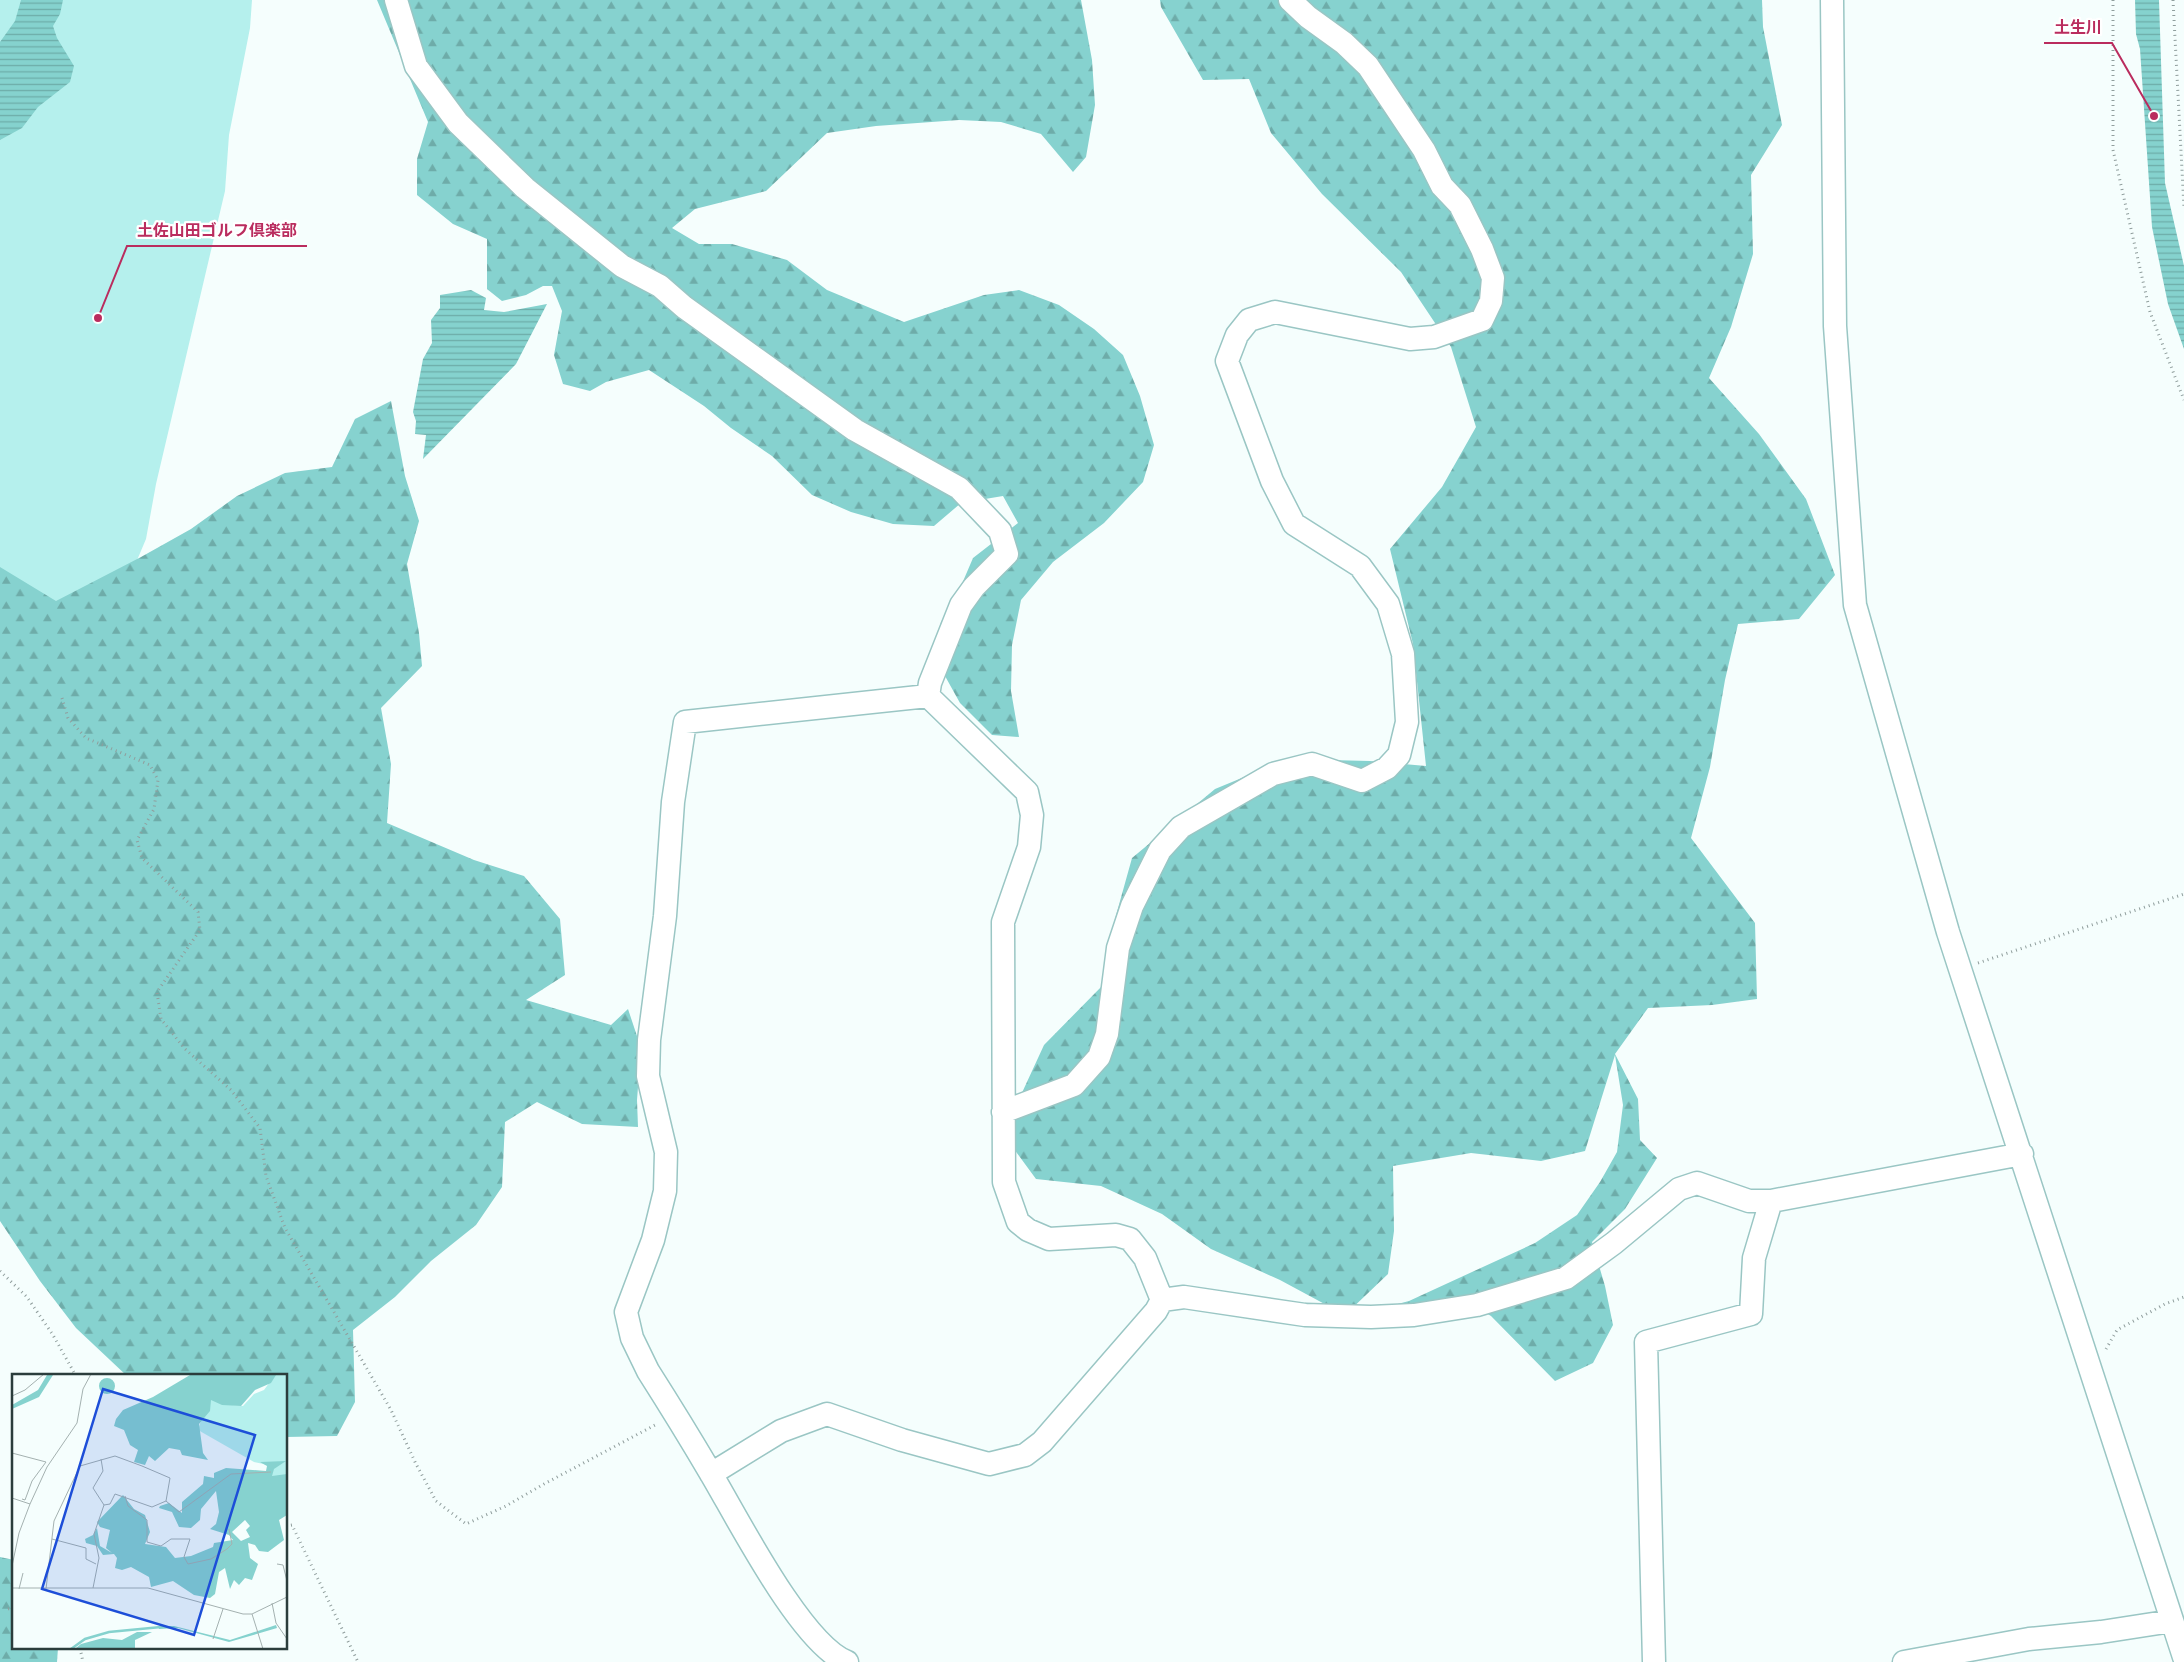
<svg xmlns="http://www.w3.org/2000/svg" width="2184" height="1662" viewBox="0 0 2184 1662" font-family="Montserrat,'Noto Sans JP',sans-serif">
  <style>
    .green { fill: #b5f0ed }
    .forest { fill: url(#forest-firs) }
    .water { fill: url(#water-rules) }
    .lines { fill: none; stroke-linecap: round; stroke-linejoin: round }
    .minor-casing { stroke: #9ac6c4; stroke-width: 25 }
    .path { stroke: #909e9d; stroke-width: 3; stroke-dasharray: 1 4; stroke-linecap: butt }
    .minor { stroke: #fff; stroke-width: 22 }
    .inset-river { fill: none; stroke: #85d2ce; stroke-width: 2.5 }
    .inset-road { fill: none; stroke: #a4b1b0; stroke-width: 1 }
    .view { fill: #1d4ed8; fill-opacity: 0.15; stroke: #1d4ed8; stroke-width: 2.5 }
    .inset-edge { fill: none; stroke: #2b3d3c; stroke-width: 2.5 }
    .leader { fill: none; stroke: #ba2c5e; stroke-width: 2 }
    .callout-dot { fill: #ba2c5e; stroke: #fff; stroke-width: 2 }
    .callout-label { font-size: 16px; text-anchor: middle; font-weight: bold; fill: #ba2c5e; stroke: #fff; stroke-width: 4.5; stroke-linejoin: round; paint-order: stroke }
  </style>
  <defs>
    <pattern id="forest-firs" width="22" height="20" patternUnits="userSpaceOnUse" patternTransform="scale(1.25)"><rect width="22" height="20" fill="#86d2cf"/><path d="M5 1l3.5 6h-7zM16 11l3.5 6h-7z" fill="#6eaca9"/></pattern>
    <pattern id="water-rules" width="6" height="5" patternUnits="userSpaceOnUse" patternTransform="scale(1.25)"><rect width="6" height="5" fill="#85d2ce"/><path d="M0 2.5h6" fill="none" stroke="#6daca8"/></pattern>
  </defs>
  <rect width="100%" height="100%" fill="#f5fefd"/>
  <path class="green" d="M0 0H252L250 28 229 135 225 191 156 484 146 539 124 591 72 609 0 579Z"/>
  <path class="forest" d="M377 0H1081L1092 60 1095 105 1086 157 1073 172 1041 134 1001 122 959 120 876 126 827 133 766 191 695 209 672 228 699 244H732L787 260 827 290 904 322 984 295 1019 290 1059 305 1094 329 1123 355 1140 396 1154 445 1143 482 1104 523 1053 562 1021 600 1012 645 1011 691 1019 737 992 735 960 703 935 658 941 622 958 593 973 558 1018 523 1003 496 961 503 934 526 893 524 851 512 812 495 772 456 731 428 704 406 649 370 606 382 590 391 563 384 554 355 562 311 552 286H543L526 295 502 301 487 289V239L453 224 417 195V159L428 122Z
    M1160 0H1762L1763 27 1782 125 1751 175 1753 254 1731 327 1709 378 1759 434 1806 499 1835 575 1799 619 1738 624 1725 680 1710 767 1691 838 1755 923 1757 999 1712 1005 1648 1008 1615 1054 1638 1099 1640 1140 1657 1158 1625 1209 1592 1242 1605 1286 1613 1325 1593 1363 1555 1381 1491 1316 1471 1304 1375 1310 1409 1301 1535 1243 1577 1215 1600 1182 1617 1152 1623 1105 1615 1055 1585 1151 1541 1161 1471 1153 1393 1166 1394 1231 1388 1274 1345 1315 1280 1280 1211 1249 1162 1214 1101 1186 1036 1179 1003 1134 1044 1045 1103 985 1110 937 1132 858 1215 789 1288 759 1370 761 1426 766 1413 644 1390 549 1442 487 1476 427 1451 347 1401 272 1322 194 1271 133 1249 79 1203 80 1161 7Z
    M391 401 405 476 419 521 407 564 419 633 422 666 381 708 391 764 387 823 474 860 524 876 560 919 565 975 526 1000 611 1025 628 1009 641 1048 637 1100 638 1127 582 1124 537 1102 505 1122 502 1187 476 1225 431 1261 395 1297 353 1330 355 1402 337 1436 286 1437V1376H127L76 1328 40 1281 0 1221V567L56 601 141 557 191 529 237 496 285 473 332 467 355 419Z
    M0 1557 14 1560V1648H58L57 1662H0Z"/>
  <path class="water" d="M21 0H63L60 14 53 26 57 38 74 66 70 82 38 107 22 128 0 140V42L15 21Z
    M2135 0H2159L2165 183 2184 266V349L2168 304 2152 227 2140 49 2136 34Z
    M471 290 486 298 484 310 504 312 547 304 516 364 423 459 426 435 415 434 416 421 413 412 423 359 432 343 431 320 440 308V295Z"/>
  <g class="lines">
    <g class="minor-casing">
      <path id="minor" d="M396 0 416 66 458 123 525 188 622 266 660 286 684 307 855 430 959 488 1000 531 1007 554 974 587 961 605 930 683 928 696
        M1832 0 1835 326 1855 605 1948 932 2184 1657
        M1003 1112 1074 1085 1099 1057 1107 1034 1118 948 1132 906 1160 850 1181 827 1273 774 1312 764 1362 781 1387 768 1399 755 1407 722 1403 654 1388 604 1360 566 1294 524 1272 481 1227 361 1237 335 1249 320 1275 312 1410 339 1434 337 1482 320 1491 301 1493 278 1482 249 1460 205 1442 186 1424 150 1368 66 1344 43 1308 17 1290 0
        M1162 1300 1184 1297 1305 1315 1371 1317 1414 1315 1477 1305 1566 1278 1614 1243 1679 1189 1697 1183 1749 1201H1771L2022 1154
        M711 1474 781 1431 827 1414 902 1440 989 1464 1025 1455 1042 1442 1156 1311 1162 1300 1145 1258 1130 1239 1116 1235 1049 1239 1028 1230 1018 1222 1004 1182 1003 922 1029 847 1032 815 1027 792 928 696
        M847 1662C801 1644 737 1517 710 1472 690 1438 669 1404 648 1371L632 1338 626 1312 653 1240 665 1191 666 1152 648 1076 649 1040 665 916 673 802 685 722 928 696
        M1654 1662 1646 1342 1751 1314 1754 1258 1771 1201
        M1904 1662 2029 1639 2101 1632 2172 1621"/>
    </g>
    <path class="path" d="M2113 0V150L2150 312 2184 400
      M2173 0 2184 208
      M62 698 68 718 86 738 150 765 158 780 154 809 137 840 142 858 198 912 200 930 157 992 161 1019 185 1049 231 1090 260 1128 266 1176 285 1228 391 1410 416 1464 436 1501 466 1524 506 1506 544 1484 657 1424
      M1978 963 2184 894
      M0 1271 27 1297 53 1335 76 1376
      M2106 1349 2117 1330 2165 1304 2184 1297
      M286 1526 292 1525 358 1662
      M8 1609 14 1607
      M80 1648 83 1662"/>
    <use href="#minor" class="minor"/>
  </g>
  <g transform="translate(12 1374)">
    <rect width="275" height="275" fill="#f5fefd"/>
    <path d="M263 1H275V101L266 104 260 103 256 91 242 88 186 56 195 28 201 23 209 30 231 32 242 20 252 16Z" fill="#b5f0ed"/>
    <path d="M178 1H264L259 9 243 16 229 32 210 31 199 26 198 37 187 50 191 79 196 86 170 81 168 76 157 74 143 87 137 82 133 91 122 88 126 76 118 71 112 56 102 52 104 45 111 36 141 23ZM87 12a8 8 0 1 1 16 0a8 8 0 1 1-16 0ZM274 87 262 95 260 102 275 100V141L267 146 272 166 256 178 247 177 243 171 236 169 238 184 246 190 240 206 233 204 227 211 222 206 218 215 213 194 207 198 203 220 198 224 182 221 161 207 139 213 137 203 119 193 110 196 103 194 105 184 102 180 91 181 85 172 74 169 73 165 81 161 85 154 88 172 100 179 94 174 98 156 88 153 85 148 111 121 122 135 133 141 138 158 133 170 154 173 163 184 179 182 201 173 202 169 221 166 217 161 198 155 204 150 207 138 204 117 189 135 188 146 179 154 167 153 160 138 147 134 148 132 157 129 170 139V128L191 110 192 102 202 104V99L214 94 254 97 255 92 248 88ZM233 146 238 152 234 156 238 163 229 167 220 158ZM125 258H140L123 266V274H64L69 270 91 264 110 266Z" fill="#86d2cf" fill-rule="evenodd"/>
    <path d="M35 1H41L27 23 0 35V31L26 16ZM264 251 265 254 217 268 166 254 147 255 146 252H162L218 266Z" fill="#85d2ce"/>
    <path class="inset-river" d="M59 275 73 265 97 258 149 253"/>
    <path class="inset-road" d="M0 22 13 16 32 0M0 79 34 88 20 107 13 126 10 125M89 85 91 97 81 114 92 131M113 122 116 132 135 146V168L149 172 159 165H178L172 183 176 190 199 185 215 175 220 170 217 155M0 124 18 130M154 127 167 138 219 100 259 98M92 131 98 130 103 120 140 133 154 127M40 165 74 174V185L84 190M265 190 271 191 275 207M0 192 7 159 18 130 35 93 65 49 71 15 79 0M0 214H136L231 240H240L275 223M81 214 87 184 82 160 92 131M7 215 11 199M34 215 42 147 68 92 103 82 130 92 158 104 154 127M260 229 264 249 275 265M240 240 251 275M201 265 211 235"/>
    <path class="view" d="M91 15 243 61 182 261 30 215Z"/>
    <rect width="275" height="275" class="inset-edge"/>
  </g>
  <path class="leader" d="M2154 116L2112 43H2044M98 318L127 246H307"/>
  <g class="callout-dot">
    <circle cx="2154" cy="116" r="5"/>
    <circle cx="98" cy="318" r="5"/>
  </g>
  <g class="callout-label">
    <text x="2078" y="33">土生川</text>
    <text x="217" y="236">土佐山田ゴルフ倶楽部</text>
  </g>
</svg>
